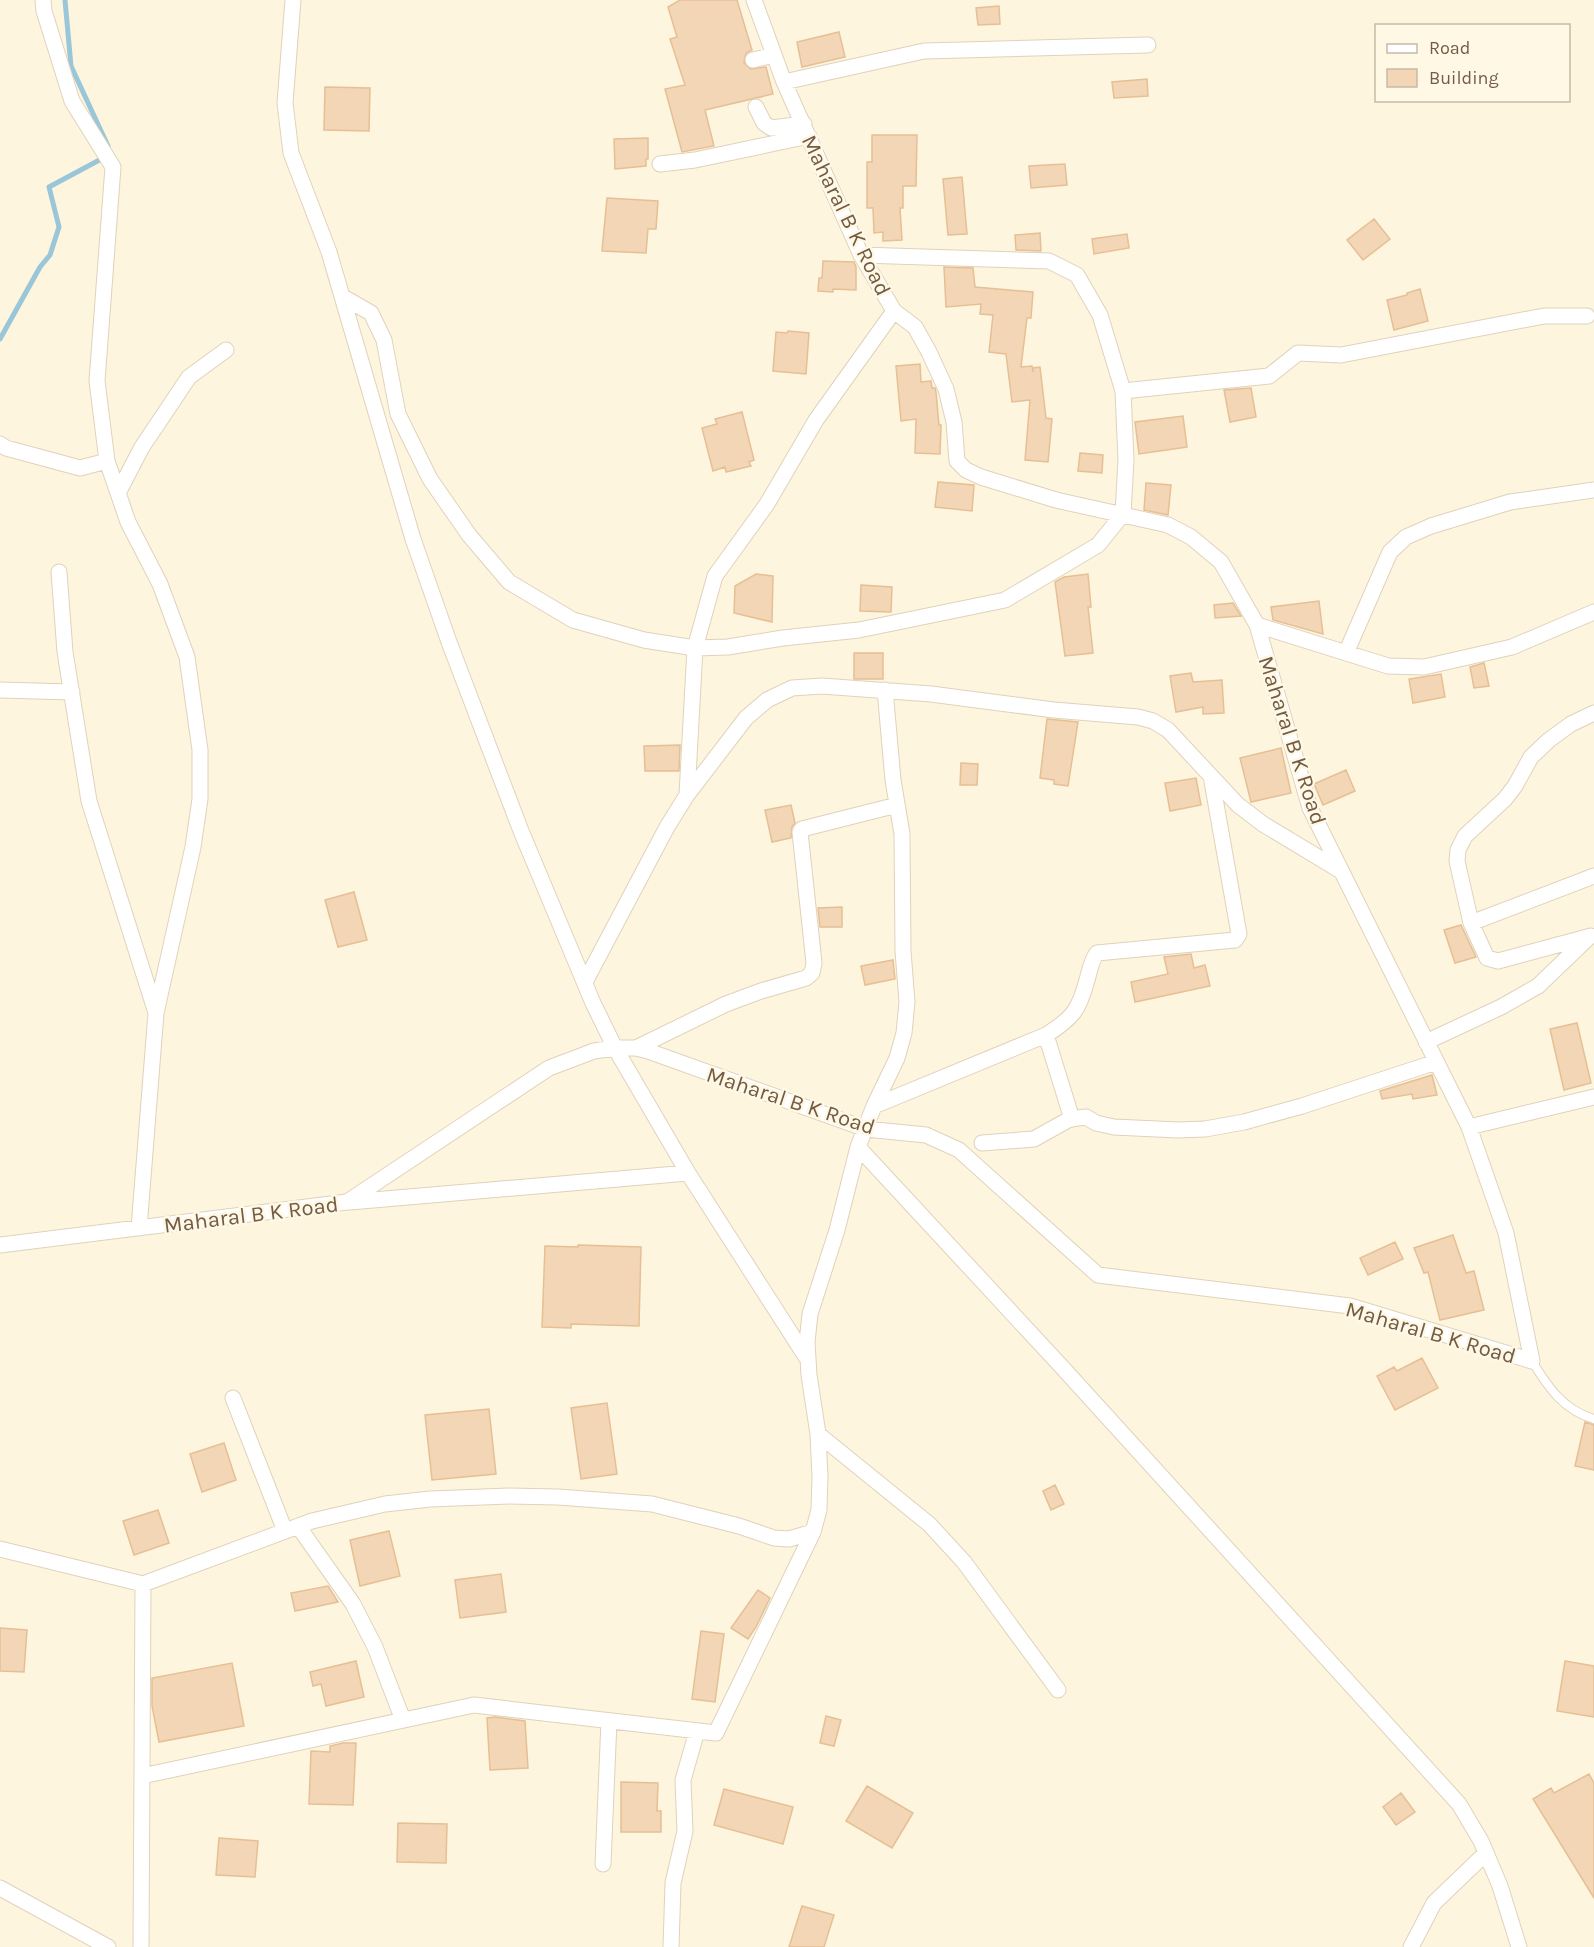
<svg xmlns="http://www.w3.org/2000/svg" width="1594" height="1947" viewBox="0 0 1594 1947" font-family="Karla,sans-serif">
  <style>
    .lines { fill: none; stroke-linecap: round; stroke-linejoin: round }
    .stream { stroke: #99c6d8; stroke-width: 5 }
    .building { fill: #f3d6b5; stroke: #e6bf95; stroke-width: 1.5 }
    .lane-casing { stroke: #e0d2bb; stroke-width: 10 }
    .street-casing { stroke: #e0d2bb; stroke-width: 17 }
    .lane { stroke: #fff; stroke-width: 8 }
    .street { stroke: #fff; stroke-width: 15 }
    .labels { text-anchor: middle; stroke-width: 5; stroke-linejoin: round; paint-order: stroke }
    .street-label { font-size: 22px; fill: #735c46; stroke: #fff8e5 }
  </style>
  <rect width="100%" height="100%" fill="#fdf5de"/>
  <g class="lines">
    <path class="stream" d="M65 0 71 66 108 146
      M0 339 40 267 50 255 59 227 49 187 105 157"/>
  </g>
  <path class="building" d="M680 0H737L752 50 746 53 744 63 751 69 766 67 773 94 705 110 714 146 682 152 665 89 685 85 670 39 677 37 668 7Z
    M999 6 1000 24 978 25 976 8Z
    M839 32 845 57 802 67 797 42Z
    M1147 79 1148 96 1114 98 1112 82Z
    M325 87 370 88 369 131 324 130Z
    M872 135H917L916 186H903V208H900L902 240 883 241V232L874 233 873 208H867V162H872Z
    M648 138V159H646V166L615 169 614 139Z
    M1065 164 1067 185 1031 188 1029 166Z
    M962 177 967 234 948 235 943 179Z
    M607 198 658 201 656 229H648L646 253 602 251Z
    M1374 219 1390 239 1363 260 1347 240Z
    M1040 233 1041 251 1016 250 1015 235Z
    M1127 234 1129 248 1094 254 1092 239Z
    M823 261 854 262 856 267V290L833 289V292L818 291 819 278H822Z
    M944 267 973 268 975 287 1033 292 1031 318H1027L1021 367 1032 366 1033 372V368L1040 367 1046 418 1052 419 1048 462 1025 460 1030 400 1012 402 1006 354 989 352 993 315 980 314 981 304 946 307Z
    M1420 289 1428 321 1394 330 1387 300 1407 295V293Z
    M788 331 809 333 806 374 773 371 776 332 787 333Z
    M920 364 921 382 931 381 932 388H935L936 392 939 425H941L940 454 915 453 916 419 901 421 896 366Z
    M1251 388 1256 417 1230 422 1224 390Z
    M742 412 754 460 749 462 751 466 726 472 725 467 713 471 702 428 717 424 715 419Z
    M1183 416 1187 447 1139 454 1135 422Z
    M1080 453 1103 455 1102 473 1078 471Z
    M938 482 974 485 972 511 935 507Z
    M1146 483 1171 485 1168 515 1144 510Z
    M756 574 773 576 772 622 734 613 735 586Z
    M1088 574 1091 607H1088L1093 653 1065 656 1055 582 1064 577Z
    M861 585 892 587 891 612 860 611Z
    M1319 601 1323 634 1273 620 1271 607Z
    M1233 603 1241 616 1215 618 1214 605Z
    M854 653H883V679H854Z
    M1484 663 1489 686 1474 688 1470 667Z
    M1191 673 1193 682 1222 680 1224 713 1203 714V707L1176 712 1170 676Z
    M1441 674 1445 697 1413 703 1409 679Z
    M1047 719 1078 722 1068 786 1054 784V780L1040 778Z
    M680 745 679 771H645L644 746Z
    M1281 748 1291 793 1251 802 1240 758Z
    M961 763 978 764 977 785H960Z
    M1346 770 1355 791 1323 805 1314 784Z
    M1196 778 1201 805 1170 811 1165 783Z
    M791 805 795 823 792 827 791 838 772 842 765 810Z
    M354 892 367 940 338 947 325 900Z
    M842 907V927H820L818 908Z
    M1461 925 1476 957 1455 963 1444 930Z
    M1191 954 1194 968 1205 965 1210 986 1135 1002 1131 982 1168 974 1164 957Z
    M893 960 895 979 865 985 861 966Z
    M1577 1023 1591 1083 1564 1090 1550 1029Z
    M1432 1075 1437 1095 1413 1099 1412 1094 1382 1099 1380 1091Z
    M1453 1235 1466 1273 1474 1271 1484 1310 1440 1320 1428 1272 1424 1273 1414 1248Z
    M1395 1242 1403 1259 1368 1275 1360 1258Z
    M578 1245 641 1247 639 1326 571 1324V1328L542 1327 545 1246 578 1247Z
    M1422 1358 1438 1388 1395 1410 1377 1376 1394 1367 1397 1371Z
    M607 1403 617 1474 581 1479 571 1408Z
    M489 1409 496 1474 432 1480 425 1415Z
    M1585 1422 1594 1425V1470L1575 1466Z
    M224 1443 236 1480 202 1492 190 1454Z
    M1055 1485 1064 1504 1051 1510 1043 1491Z
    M158 1510 169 1543 134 1555 123 1521Z
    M389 1531 400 1576 360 1586 350 1540Z
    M501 1574 506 1612 460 1618 455 1580Z
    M328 1586 338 1602 295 1611 291 1593Z
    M758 1590 770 1598 756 1627 748 1639 731 1628Z
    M0 1628 27 1630 24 1672 0 1671Z
    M701 1631 724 1634 715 1702 692 1699Z
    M356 1661 364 1697 326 1706 321 1684 313 1686 310 1672Z
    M1565 1661 1594 1666V1717L1557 1711Z
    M232 1663 244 1726 159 1742 152 1706V1678Z
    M826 1716 841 1720 834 1746 820 1743Z
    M495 1717 525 1721 528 1768 490 1770 487 1718Z
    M343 1743H356L353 1805 309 1804 311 1751 330 1752V1746Z
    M1589 1774 1594 1783V1898L1533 1799 1551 1788 1554 1793Z
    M621 1782 658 1783 657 1811H661V1832H621Z
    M867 1786 913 1813 892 1848 846 1821Z
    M724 1789 793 1807 783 1844 714 1825Z
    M1401 1793 1415 1812 1396 1825 1383 1807Z
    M398 1823 447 1824 446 1863 397 1862Z
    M219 1838 258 1841 255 1877 216 1875Z
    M802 1906 834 1915 824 1947H789Z"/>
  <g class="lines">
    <g class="lane-casing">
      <path id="lane" d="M1532 1361C1548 1387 1563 1410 1594 1419"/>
    </g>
    <g class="street-casing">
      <path id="street" d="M43 0 44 11 72 101 113 167 97 381 107 461 128 522 160 584 187 657 200 750V799L193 847 156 1013
        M293 0 285 103 291 153 329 252 413 539 449 642 521 831 593 1003 615 1048 688 1173 806 1357
        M753 60 774 55
        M784 82 924 51 1148 45
        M756 107 764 123 771 128 804 124
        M660 164 695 160 809 136
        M861 255 1049 261 1077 275 1100 315 1123 391
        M343 297 371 313 384 340 398 414 430 479 469 535 509 582 573 620 644 640 695 648 728 647 783 638 859 630 1005 600 1098 545 1123 514 1126 460 1123 391 1269 376 1298 353 1341 355 1544 316H1587
        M0 444 6 448 80 468 107 461
        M118 493 142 447 189 377 226 350
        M59 572 65 652 89 801 156 1013 139 1228
        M1257 625 1388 666 1424 667 1512 647 1594 612
        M1346 653 1390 552 1406 537 1431 526 1510 502 1594 490
        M0 690 72 692
        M687 795 695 648 715 576 767 504 816 420 894 311
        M1471 923 1594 876
        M1591 936 1498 961 1487 958 1471 923 1457 861 1458 850 1465 836 1505 799 1515 786 1531 757 1549 740 1571 724 1594 713
        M585 982 667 827 687 795 746 718 767 700 792 688 822 686 931 694 1054 710 1138 717 1153 721 1168 730 1238 805 1263 824 1341 871
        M1046 1035 1072 1119
        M1426 1042 1501 1007 1538 986 1588 938
        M636 1048 726 1004 761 991 806 978 812 973 814 963 800 832 802 829 897 805
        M874 1106 1046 1035C1073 1018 1079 1010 1087 980 1090 970 1091 961 1097 953L1235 940 1239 934 1211 776
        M1469 1127 1594 1097
        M982 1143 1034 1139 1068 1120 1078 1118 1086 1117 1096 1123 1114 1127 1178 1130 1205 1129 1244 1122 1302 1106 1436 1062
        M858 1147 1061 1366 1459 1804 1481 1841 1500 1886 1519 1947
        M350 1202 688 1173
        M0 1245 347 1202 549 1068 594 1051 615 1048H636L648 1051 866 1129 926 1135 959 1150 1098 1275 1350 1306 1532 1361 1506 1233 1469 1127 1310 808 1257 625 1221 562 1191 537 1168 525 1056 500 981 477 966 470 957 461 954 422 946 389 929 352 915 327 894 311 861 255 784 82 754 0
        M233 1398 285 1531
        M818 1434 929 1524 964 1562 1058 1690
        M298 1526 353 1604 375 1647 403 1720
        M0 1549 143 1584 141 1947
        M143 1584 312 1521 385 1504 430 1499 509 1496 558 1497 652 1504 739 1526 774 1538 789 1539 813 1532
        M142 1776 474 1705 716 1733 813 1532 819 1510 820 1477 818 1434 809 1375 807 1342 810 1314 837 1230 858 1147 874 1106 897 1058 904 1033 907 1002 903 951 902 834 893 780 885 690
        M603 1864 609 1721
        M0 1888 108 1947
        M671 1947 673 1883 685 1831 683 1780 697 1731
        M1411 1947 1434 1903 1486 1853"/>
    </g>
    <use href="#lane" class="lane"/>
    <use href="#street" class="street"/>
  </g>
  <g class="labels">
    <g class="street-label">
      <text transform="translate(847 215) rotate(64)" y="8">Maharal B K Road</text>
      <text transform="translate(1293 740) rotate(72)" y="8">Maharal B K Road</text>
      <text transform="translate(791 1100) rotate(18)" y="8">Maharal B K Road</text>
      <text transform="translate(251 1214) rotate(-7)" y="8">Maharal B K Road</text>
      <text transform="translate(1431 1332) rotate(16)" y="8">Maharal B K Road</text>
    </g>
  </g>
  <rect x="1375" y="24" width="195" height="78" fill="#fff8e5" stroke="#c7baa5" stroke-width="1.5"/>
  <rect x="1387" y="44" width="30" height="9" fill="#ffffff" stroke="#c7baa5" stroke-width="1.5"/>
  <text x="1429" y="54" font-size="18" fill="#735c46">Road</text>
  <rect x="1387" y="69" width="30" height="18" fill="#f3d6b5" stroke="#c7baa5" stroke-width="1.5"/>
  <text x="1429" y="84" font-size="18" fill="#735c46">Building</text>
</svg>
